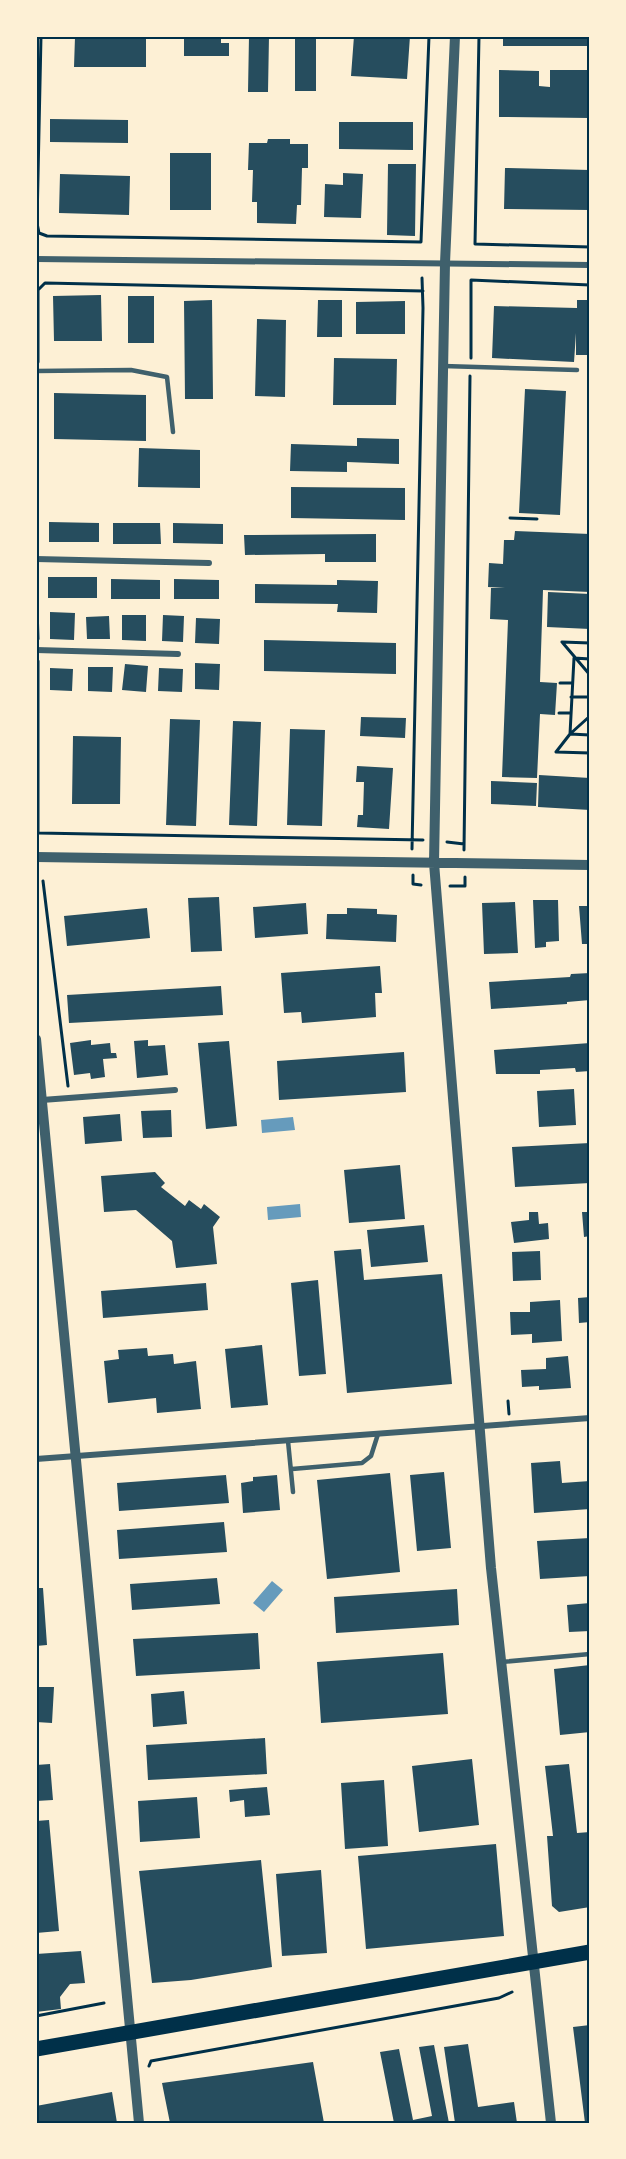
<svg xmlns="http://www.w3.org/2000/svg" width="626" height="2159" viewBox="0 0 626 2159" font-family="'DM Sans',sans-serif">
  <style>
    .water { fill: #669bbc }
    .building { fill: #264d5e }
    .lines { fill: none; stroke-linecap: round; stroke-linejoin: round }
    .path { stroke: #003049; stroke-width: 3 }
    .service { stroke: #3f606c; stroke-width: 4.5 }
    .minor { stroke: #3f606c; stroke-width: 6 }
    .tertiary { stroke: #3f606c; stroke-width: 10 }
    .primary { stroke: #003049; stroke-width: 15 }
    .neatline { fill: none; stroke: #003049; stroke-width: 2 }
  </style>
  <rect width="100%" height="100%" fill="#fdf0d5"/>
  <path class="water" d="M293 1117 295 1130 262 1133 261 1120Z
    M300 1204 301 1217 268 1220 267 1207Z
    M272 1581 283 1590 264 1612 253 1603Z"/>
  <path class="building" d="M146 36V67H74L75 37Z
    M184 36H221V43H229V56H184Z
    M249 36H269L268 92H248Z
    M295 36H316V91H295Z
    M354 36H410L407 79 351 76Z
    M503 36H590V46H503Z
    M499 70 539 71V86L550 87V70H590L589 118 499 117Z
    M50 119 128 120V143L50 142Z
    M339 122H413V150L339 149Z
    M268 139H290V144H308V168H302L301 205H297L296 224 257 223V202H252L253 170H248L249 143H267Z
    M170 153H211V210H170Z
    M388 164H416L415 236 387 235Z
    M505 168 590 170V210L504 209Z
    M343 173 363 174 361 218 324 217 325 184 343 185Z
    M60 174 130 176 129 215 59 213Z
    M101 295 102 341H54L53 296Z
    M128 296H154V343H128Z
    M212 300 213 399H185L184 301Z
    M318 300H342V337H317Z
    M577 300H590V355H576V333L574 362 492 358 494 306 577 308Z
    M405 301V334H356V302Z
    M257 319 286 320 285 397 255 396Z
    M334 358 397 359 396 405H333Z
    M525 389 566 391 560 515 519 513Z
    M54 393 146 395V441L54 439Z
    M357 438 399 439V464L347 462V472L290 471 291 444 357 446Z
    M139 448 200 450V488L138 487Z
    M291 487 405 488V520L291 518Z
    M49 522 99 523V542H49Z
    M113 523H160L161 544H113Z
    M173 523 223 524V544L173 543Z
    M515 531 590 534V592L543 590 540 682 557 683 555 715 540 714 537 778 502 777 508 620 490 619 491 588H505L488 587 489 563 503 564 504 540H514Z
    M376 534V562H325V554L245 555 244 535Z
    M48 577H97V598H48Z
    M111 579 160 580V599H111Z
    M174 579 219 580V599H174Z
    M337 580 378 581 377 613 337 612 338 604 255 603V584L337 585Z
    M548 592 590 594V629L547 627Z
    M50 612 75 613 74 640 50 639Z
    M122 615H146V641L122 640Z
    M163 615 184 616 183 642 162 641Z
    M109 616 110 639H87L86 617Z
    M196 618 220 619 219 644 195 643Z
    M264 640 396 643V674L264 671Z
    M195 663 220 664 219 690 195 689Z
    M125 664 148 666 146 692 122 690Z
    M88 667H113L112 692 88 691Z
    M50 668 73 669 72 691 50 690Z
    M159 668 183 669 182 692 158 691Z
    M361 717 406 718 405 738 360 736Z
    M170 719 200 720 196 826 166 825Z
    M233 721 261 722 257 826 229 825Z
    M290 729 325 730 322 826 287 825Z
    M73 736 121 737 120 804H72Z
    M357 766 393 768 389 829 357 827 358 815H363L364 782H356Z
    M539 775 590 778V810L538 807Z
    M491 781 537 783 536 806 491 804Z
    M219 897 222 951 191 952 188 898Z
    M533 900H558L559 941 546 942V947L535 948Z
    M515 902 518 953 484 954 482 903Z
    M306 903 308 934 255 938 253 907Z
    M579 906H590V944H582Z
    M147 908 150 938 67 946 64 916Z
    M347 908 377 909V914L397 915 396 942 326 939 327 914H347Z
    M380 966 382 993H375L376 1017 302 1023 301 1012 284 1013 281 973Z
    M590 973V1000L567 1002V1004L491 1009 489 982 570 977 571 974Z
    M221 986 223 1015 69 1023 67 995Z
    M91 1040V1045L110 1043 111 1053H116L117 1058 103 1059 105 1077 91 1079 90 1073 74 1075 70 1043Z
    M148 1040V1046L165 1045 168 1075 137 1078 134 1041Z
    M229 1041 237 1126 206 1129 198 1043Z
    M590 1043V1071L576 1072 575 1068 540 1070V1074H496L494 1050Z
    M404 1052 406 1092 279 1100 277 1061Z
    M574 1089 576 1125 539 1127 537 1091Z
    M171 1110 172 1137 143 1138 141 1111Z
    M120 1114 122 1141 85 1144 83 1117Z
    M590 1143V1183L515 1187 512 1147Z
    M400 1165 405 1219 349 1223 344 1170Z
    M155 1172 165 1183 161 1187 185 1206 189 1200 201 1209 204 1204 220 1217 213 1227 217 1264 176 1268 172 1241 136 1210 104 1212 101 1176Z
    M529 1212H538L539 1224 548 1223 549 1239 514 1243 511 1222 529 1220Z
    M582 1212H590V1236L584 1237Z
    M424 1225 428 1262 371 1267 367 1230Z
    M361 1249 364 1280 442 1274 452 1384 347 1393 334 1251Z
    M540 1251 541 1280 513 1281 512 1252Z
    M318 1280 326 1374 299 1376 291 1283Z
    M206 1283 208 1310 103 1318 101 1291Z
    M590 1297V1322L579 1323 578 1298Z
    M560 1300 562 1341 532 1343V1334L511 1335 510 1312H530V1302Z
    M262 1345 268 1405 231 1408 225 1349Z
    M147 1348 148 1356 173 1354 174 1364 196 1361 201 1409 157 1413 156 1398 108 1403 104 1361 119 1359 118 1350Z
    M568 1356 571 1388 539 1390V1386L522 1387 521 1370 546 1369V1358Z
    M560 1461 562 1483 590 1481V1509L534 1513 531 1463Z
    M444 1472 451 1548 417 1551 410 1475Z
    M390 1473 400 1572 327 1579 317 1480Z
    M226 1475 229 1503 119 1511 117 1483Z
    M277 1475 280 1510 243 1513 241 1483 253 1481V1477Z
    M224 1522 227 1552 119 1559 117 1530Z
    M590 1538V1576L540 1579 537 1541Z
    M217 1578 220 1604 132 1610 130 1584Z
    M36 1588H43L47 1645 36 1646Z
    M457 1589 459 1625 336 1633 334 1597Z
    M590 1603V1631L569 1632 567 1605Z
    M258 1633 260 1669 136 1676 133 1639Z
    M443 1653 448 1714 321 1723 317 1662Z
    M590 1665V1732L560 1735 554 1669Z
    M36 1687H54L52 1723 36 1722Z
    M184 1691 187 1724 153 1727 151 1694Z
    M265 1738 267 1774 148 1780 146 1745Z
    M472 1759 479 1825 419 1832 412 1766Z
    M50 1764 53 1800 36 1801V1765Z
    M569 1764 577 1833 590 1832V1907L559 1912 552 1906 547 1836H553L545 1766Z
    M384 1780 388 1846 345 1849 341 1783Z
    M267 1787 270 1815 245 1817 244 1800 230 1802 229 1790Z
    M197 1797 200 1838 140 1842 138 1801Z
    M49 1820 59 1931 36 1933V1821Z
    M496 1844 504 1936 366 1949 358 1856Z
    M261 1860 272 1967 191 1980 152 1983 139 1871Z
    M321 1870 327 1953 282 1956 276 1874Z
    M81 1951 85 1983 70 1984 60 1997 61 2009 36 2012V1954Z
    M590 2025V2123H585L573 2027Z
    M468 2044 478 2107 514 2102 517 2123H455L444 2047Z
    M434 2045 449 2123H394L380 2052 399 2049 413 2120 432 2116 419 2047Z
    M313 2062 324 2123H170L162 2083Z
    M112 2092 117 2123H36V2106Z"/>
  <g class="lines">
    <path class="path" d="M41 36 37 223 39 233 47 236 421 242 429 36
      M479 36 475 244 590 247
      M471 358V280L590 285
      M38 362V290L45 283 423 291
      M36 517 37 381
      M510 518 537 519
      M36 575 38 639
      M562 642 590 675
      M562 642 590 643
      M590 659 574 658 570 734 590 735
      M38 661V833L423 840
      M560 683H572
      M571 697H590
      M559 713H571
      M556 752 570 734 590 716
      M556 752 590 753
      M447 842 464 844
      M412 849 423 308 422 278
      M464 850 470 376
      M413 875V884L421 885
      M43 881 68 1086
      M450 886H465V877
      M508 1401 509 1414
      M36 2016 104 2003
      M149 2066 151 2061 499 1998 512 1992"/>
    <path class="service" d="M443 366 577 370
      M36 371 131 370 167 377 173 432
      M288 1441 293 1492
      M292 1469 362 1463 371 1456 378 1434
      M501 1662 590 1654"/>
    <path class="minor" d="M36 259 590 265
      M36 559 209 563
      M36 650 178 654
      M42 1100 175 1090
      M36 1459 590 1418"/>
    <path class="tertiary" d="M455 36 445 263 434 863 491 1568 551 2123
      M36 857 590 865
      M36 1039 139 2123"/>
    <path class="primary" d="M36 2049 590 1952"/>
  </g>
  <rect width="626" height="2159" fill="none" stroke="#fdf0d5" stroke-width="75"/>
  <rect x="38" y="38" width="550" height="2084" class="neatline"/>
</svg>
